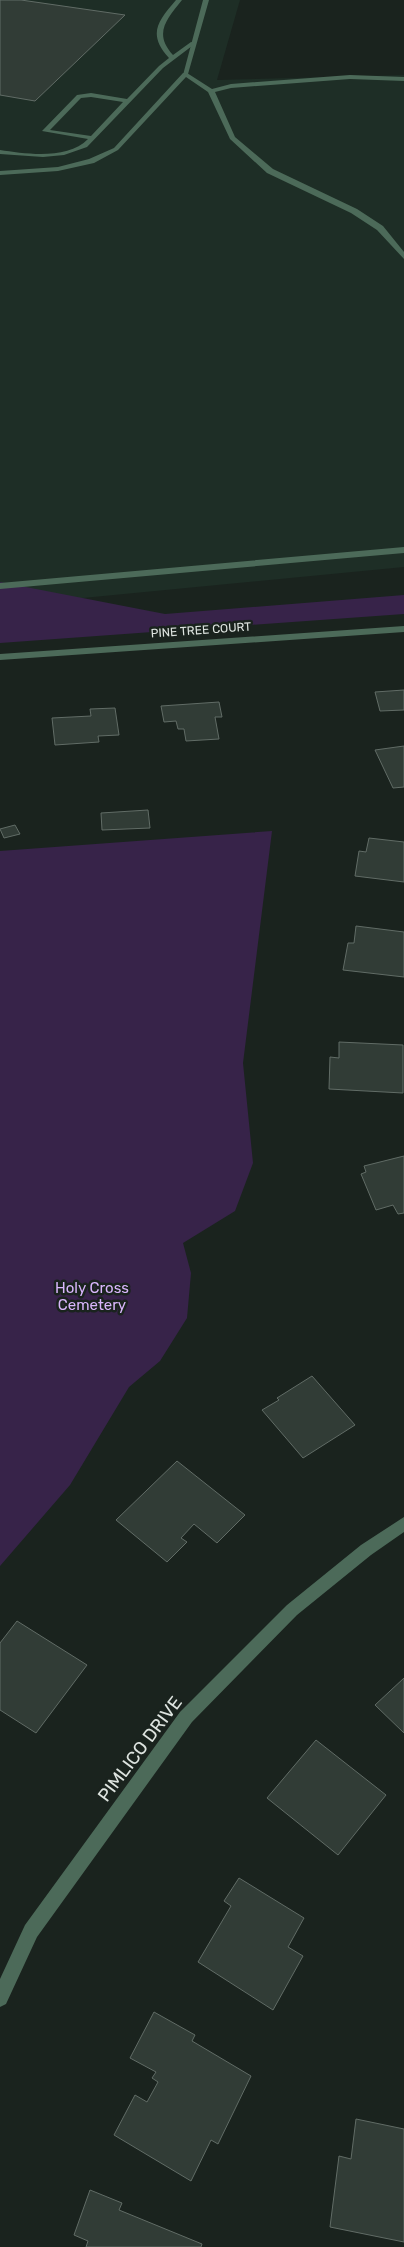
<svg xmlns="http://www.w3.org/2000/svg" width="404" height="2247" viewBox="0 0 404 2247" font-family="Rubik,sans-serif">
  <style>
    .built { fill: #1e2e26 }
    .green { fill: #372349 }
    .building { fill: #313c36; stroke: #616c66 }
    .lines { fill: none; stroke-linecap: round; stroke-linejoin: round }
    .service { fill: #4c6a59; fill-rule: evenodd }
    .minor { fill: #4c6a59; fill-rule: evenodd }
    .labels { text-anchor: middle; stroke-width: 5; stroke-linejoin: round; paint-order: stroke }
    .far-street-label { font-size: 12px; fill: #dee4e0; stroke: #1a231e }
    .park-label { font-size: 15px; fill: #d9b6fc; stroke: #1a231e }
    .near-street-label { font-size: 18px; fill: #dee4e0; stroke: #1a231e }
  </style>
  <rect width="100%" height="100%" fill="#1a231e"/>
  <path class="built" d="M0 0H240L217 80 404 75V567L0 606Z"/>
  <path class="green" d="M0 582 165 614 404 595V614L0 643Z
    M272 831 243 1063 253 1163 235 1211 183 1243 191 1273 187 1318 160 1361 129 1387 70 1485 0 1566V851Z"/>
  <path class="building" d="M0 0H21L125 15 35 101 0 95Z
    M404 690V710L380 711 375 692Z
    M219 702 222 717H215L219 739 186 741 184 729H178L176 721 164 722 161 706Z
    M115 708 119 735 98 736 99 742 55 745 52 718 91 716 90 709Z
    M404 746V787L393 788 375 750Z
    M148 810 150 828 102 830 101 813Z
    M15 825 20 834 4 838 0 829Z
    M369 838 404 842V882L355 876 359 851 366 852Z
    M356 926 404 932V977L343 970 348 943H354Z
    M339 1042 403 1045V1093L329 1089 330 1057 339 1058Z
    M404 1156V1213L398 1214 393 1205 376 1210 361 1174 366 1172 364 1166Z
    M312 1376 355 1425 303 1458 262 1410 279 1400 277 1398Z
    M177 1461 245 1515 217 1543 194 1524 181 1538 187 1542 167 1562 116 1520Z
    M17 1621 87 1665 36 1733 0 1710V1643Z
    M404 1678V1733L375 1705Z
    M316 1740 386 1795 338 1855 267 1798Z
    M239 1878 304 1918 288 1947 303 1956 273 2010 198 1962 231 1906 224 1901Z
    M154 2012 195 2035 192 2041 251 2076 218 2144 211 2140 191 2181 114 2135 135 2095 147 2102 158 2082 152 2078 156 2072 130 2058Z
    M356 2119 404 2129V2242L330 2227 339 2156 351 2159Z
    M90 2190 122 2203 119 2210 202 2244 201 2247H86L88 2241 74 2235Z"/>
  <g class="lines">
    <path class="service" d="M176 0H182C167 19 153 33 173 55L191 42 196 43 163 68 87 147 64 155 43 157 0 154V150C26 154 68 160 88 139L42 131 77 95 91 93 127 99 159 66 169 58C147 34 158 21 176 0ZM91 97 123 102 91 136 50 130 81 98Z
      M183 73H187L212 89 231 84 350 75 404 77V81L350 79 231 88 215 92 235 137 273 169 357 209 383 226 404 252V259L377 230 351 213 267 173 230 139 208 92 186 77 118 150 94 163 58 171 0 175V171L58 167 89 159 114 148Z
      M404 547V553L0 589V583Z"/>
    <path class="minor" d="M203 0H209L188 74 183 75Z
      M404 626V632L0 660V654Z
      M404 1517V1532L371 1555 297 1615 192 1722 37 1937 6 2004 0 2007V1979L25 1925 180 1712 287 1605 361 1545Z"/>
  </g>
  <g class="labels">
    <g class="far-street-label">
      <text transform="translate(201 630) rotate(-4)" y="4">PINE TREE COURT</text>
    </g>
    <g class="park-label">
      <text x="92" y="1293">Holy Cross<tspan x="92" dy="17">Cemetery</tspan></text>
    </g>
    <g class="near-street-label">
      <text transform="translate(140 1749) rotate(-53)" y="6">PIMLICO DRIVE</text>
    </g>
  </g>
</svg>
